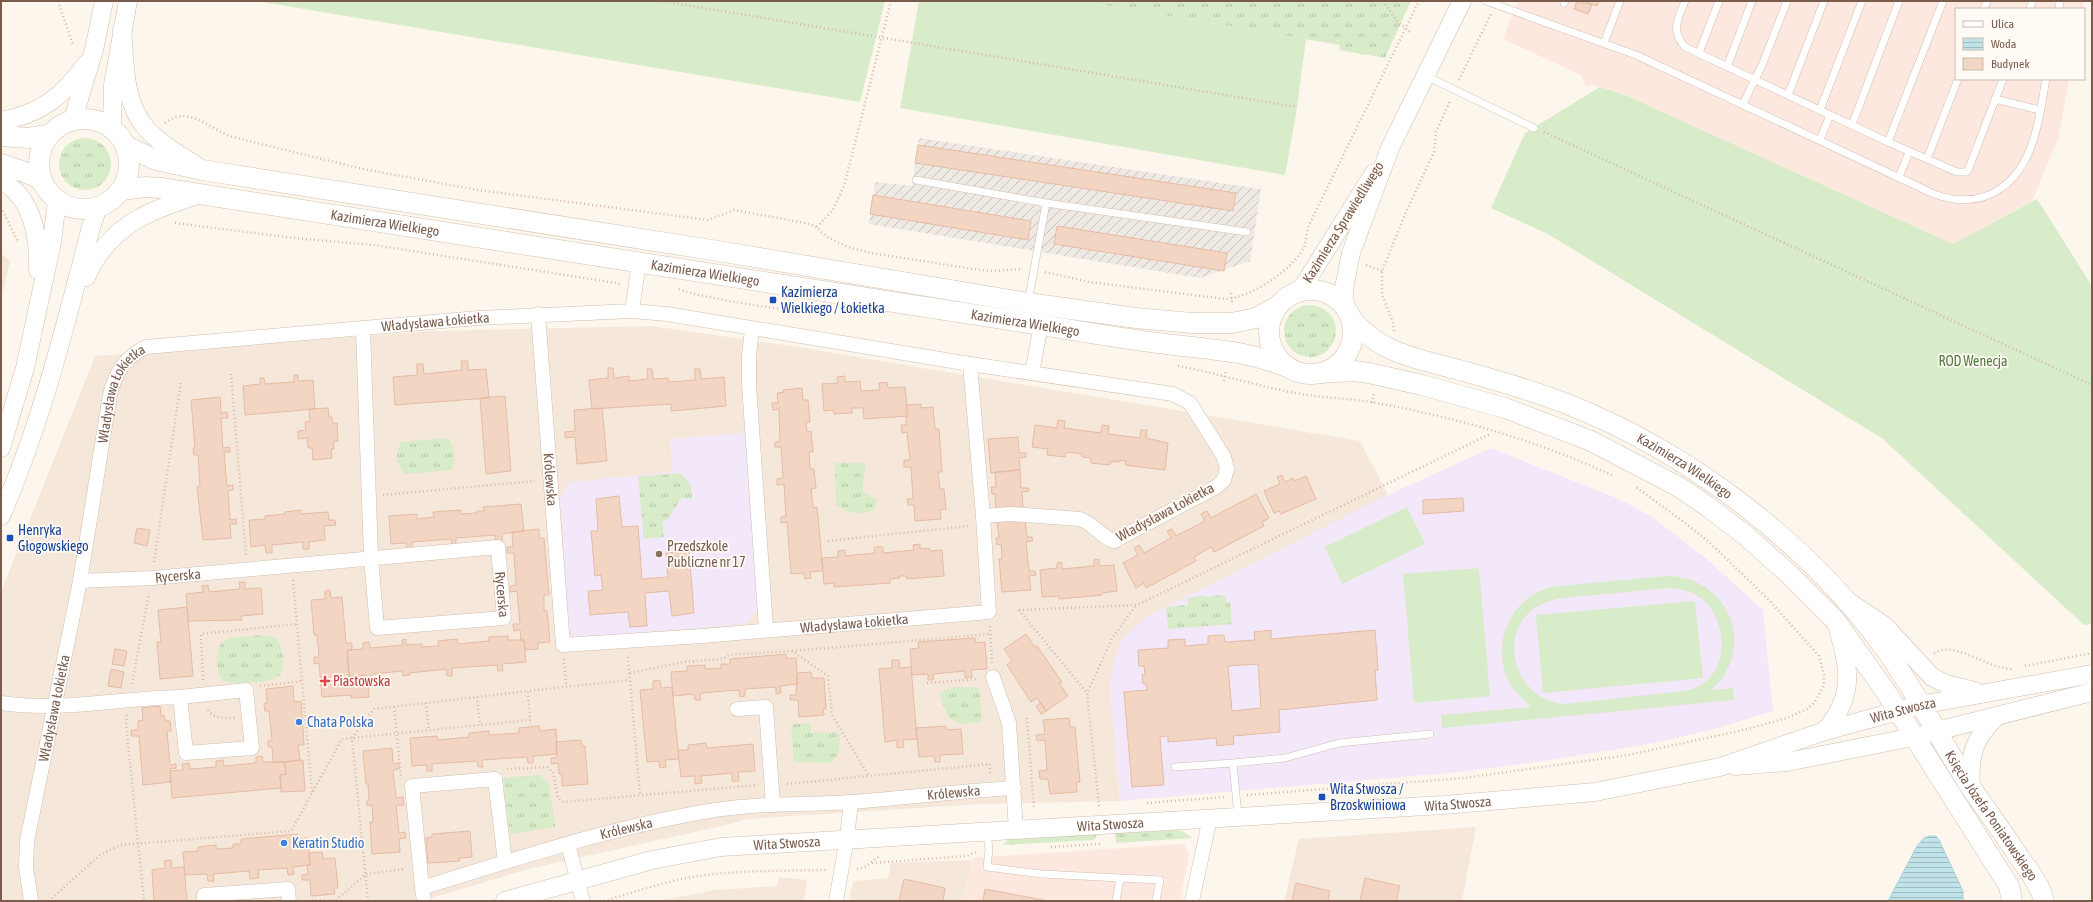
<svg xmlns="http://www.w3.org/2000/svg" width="2093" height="902" viewBox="0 0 2093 902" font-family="'Asap Condensed',sans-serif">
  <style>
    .residential { fill: #f5e8da }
    .commercial { fill: #fde8e0 }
    .industrial { fill: url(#industrial-furrows) }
    .education { fill: #f3e8fa }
    .grass { fill: url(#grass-tufts) }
    .garden { fill: #d8ecc9; fill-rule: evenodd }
    .water { fill: url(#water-rules); stroke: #a5d3da }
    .building { fill: #f3d5c3; stroke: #e6bba3; fill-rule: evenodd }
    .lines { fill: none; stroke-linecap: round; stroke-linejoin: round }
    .service-casing { stroke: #d1beb0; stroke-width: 8 }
    .minor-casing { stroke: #d1beb0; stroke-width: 15 }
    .tertiary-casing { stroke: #d1beb0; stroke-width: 19 }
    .secondary-casing { stroke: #d6c0b0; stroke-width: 21 }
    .path { stroke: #d9b8a5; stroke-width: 2.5; stroke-dasharray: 1 3; stroke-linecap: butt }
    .service { stroke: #fff; stroke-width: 7 }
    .minor { stroke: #fff; stroke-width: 14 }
    .tertiary { stroke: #fff; stroke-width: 18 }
    .secondary { stroke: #fff; stroke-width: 20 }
    .transit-dot { fill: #1a4fb4; stroke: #fffaf3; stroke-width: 1.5 }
    .education-dot { fill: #8d6e63; stroke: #fffaf3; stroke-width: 1.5 }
    .health-dot { fill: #e0444e; stroke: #fffaf3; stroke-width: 1.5 }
    .shop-dot { fill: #3f7fe0; stroke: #fffaf3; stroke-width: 1.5 }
    .labels { text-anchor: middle; stroke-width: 3.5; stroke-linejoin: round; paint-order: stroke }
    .street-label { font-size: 14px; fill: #7a5c4d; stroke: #fffaf3 }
    .transit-label { font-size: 14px; fill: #164399; stroke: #fffaf3; text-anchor: start }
    .park-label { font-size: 14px; fill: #537a41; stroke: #fffaf3 }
    .education-label { font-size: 14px; fill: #785e54; stroke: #fffaf3; text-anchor: start }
    .health-label { font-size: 14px; fill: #be3a42; stroke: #fffaf3; text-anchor: start }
    .shop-label { font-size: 14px; fill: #366cbe; stroke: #fffaf3; text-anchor: start }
  </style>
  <defs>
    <pattern id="industrial-furrows" width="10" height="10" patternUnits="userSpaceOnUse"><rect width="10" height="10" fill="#efe9e4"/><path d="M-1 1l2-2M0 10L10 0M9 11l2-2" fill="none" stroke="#c7c0bb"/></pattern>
    <pattern id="grass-tufts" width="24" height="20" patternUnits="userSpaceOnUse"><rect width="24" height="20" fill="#d8ecc9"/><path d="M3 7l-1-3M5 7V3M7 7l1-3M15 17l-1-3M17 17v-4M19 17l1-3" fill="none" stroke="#b4c2a5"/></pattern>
    <pattern id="water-rules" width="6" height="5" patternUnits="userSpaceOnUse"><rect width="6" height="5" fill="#bfe3e8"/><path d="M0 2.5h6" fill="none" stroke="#a0bbbe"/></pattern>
  </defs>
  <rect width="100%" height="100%" fill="#fdf6ec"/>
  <path class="residential" d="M1 253 10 261 1 300Z
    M652 326 785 345 1360 441 1388 495 1258 561 1110 684 1120 801 981 804 748 819 726 825 528 869 422 901H1V592L95 356 431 331Z
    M1476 827 1462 901H1284L1299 839Z
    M972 860 963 901H849L853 881 888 878 891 863Z
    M779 877 807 880 804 901H657L715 890 777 886Z"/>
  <path class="commercial" d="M1518 1H2084L2083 9H1956V79H2069L2058 139 2032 201 1953 244 1625 95 1590 84 1586 86 1581 75 1503 39Z
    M1184 844 1189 855 1180 901H963L972 858Z"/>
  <path class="industrial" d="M919 138 1261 189 1250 261 1200 278 869 224 875 182 912 186Z"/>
  <path class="education" d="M745 433 759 609 745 624 575 638 568 630 560 499 570 482 672 472 670 439Z
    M1491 448 1619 499 1651 516 1708 560 1763 610 1773 711 1714 729 1655 743 1544 761 1460 772 1120 801 1110 684 1115 658 1122 639 1148 616 1388 495Z"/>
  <path class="grass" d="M1079 1H1411L1385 58 1339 50 1340 45Z
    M59 164a26 26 0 1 1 52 0a26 26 0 1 1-52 0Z
    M1284 331a26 26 0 1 1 52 0a26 26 0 1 1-52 0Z
    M449 438 455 454 452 470 405 474C396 464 394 455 401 442Z
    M835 463H864L866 465 862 491 877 500 875 510C860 515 849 514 836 505Z
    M679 473C689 479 693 488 692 499L681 498 669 518 663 522 664 537 644 539 638 477Z
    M1205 595V597L1225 595 1226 602 1230 601 1232 624 1168 629 1166 607 1188 605V598Z
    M262 635 274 637C284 645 285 664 280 675 273 684 234 685 223 681 216 671 215 654 221 643L230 638Z
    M953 687H979L982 722 960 724 949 718 941 699 940 692Z
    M805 723 811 724V733L836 732 840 735 839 752 832 763 794 762 791 727 793 724Z
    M539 775 549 783 555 827 510 834 503 778Z
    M1176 830 1182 831 1192 838 1116 843 1115 833Z
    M1097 834 1095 839 1092 840 1002 845 1009 839Z"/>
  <path class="garden" d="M257 1H885L860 102Z
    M919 1H1079L1306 39 1296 114 1285 175 900 108Z
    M1600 87 1625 95 1953 244 2037 199 2092 286V624L2084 625 1883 439 1548 234 1491 208 1525 133Z
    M1407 507 1425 544 1342 584 1325 547Z
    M1479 568 1490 696 1414 703 1403 574Z
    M1665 576C1728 575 1758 646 1712 690L1733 688 1734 700 1442 728 1441 715 1531 707C1525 700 1517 695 1512 687 1488 650 1508 598 1551 587ZM1669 588C1680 589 1691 591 1701 598 1726 617 1731 665 1702 684 1694 690 1685 691 1675 692L1564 704C1511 700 1494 624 1544 603 1560 596 1579 597 1595 595 1620 593 1644 590 1669 588Z
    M1695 601 1703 678 1543 693 1536 615Z"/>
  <path class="water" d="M1930 836H1936L1939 840 1963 891V901H1888L1917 846 1924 838Z"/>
  <path class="building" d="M1577 1 1592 5 1588 14 1574 9Z
    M1583 1H1599L1597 6Z
    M918 145 1236 193 1233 211 915 163Z
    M873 195 1031 221 1028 240 870 214Z
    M1057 226 1227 253 1224 271 1054 244Z
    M461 361H468V370L486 369 489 398 395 405 393 377 417 375V364H423L424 374 462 370Z
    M608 368H613L614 378 629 376V381L648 379 647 369H652L653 379 668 378 669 382 695 380V369H700L701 379 724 377 726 406 671 411V404L592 409 589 380 608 378Z
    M294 375H298V381L313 380 315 409 245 415 243 386 260 384V378H264L265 384 294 382Z
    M845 376V382L860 381 861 391 880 390 879 383 887 382 888 388 905 387 908 416 864 419 863 408H852V413L834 414 833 410 824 411 822 384 838 383 837 377Z
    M802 388 803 400H808L810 422 806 423 807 432 811 431 813 452H809L810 469H814L816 488 811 489 813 508 817 507 823 571 810 572 811 578 805 579 804 573 791 574 787 522 781 523V517L786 516 784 484 777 485V479L783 478 781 447H775V442L780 441 779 409 773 410 772 403H778L777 393 784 392 783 390Z
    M505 396 511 471 486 474 480 398Z
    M220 397 221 413 227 412 228 418H221L223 448 230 447V452H224L227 486 233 485V490L228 491 230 520 236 519 237 524H230L231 538 203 540 197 487 200 486 198 455H194L193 448 195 447 191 400Z
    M921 404V408L933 407 935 429H939L942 472H938L940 489H944L946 509 940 510 941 519 915 521 914 505H908L907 499H913L911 467H904V460H910L907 432 902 433 901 425H906V405Z
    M328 408 329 417H332L333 423H337L338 441 333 442 334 449H331L332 458 313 460 312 448H308L307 438 298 439V431L306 430 305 422 310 421 309 409Z
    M602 408 607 461 577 464 575 437 565 438V432L575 431 574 410Z
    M1058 420 1065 421 1064 428 1101 433 1102 425 1109 426 1108 434 1140 438 1141 430H1147L1146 438 1168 443 1165 470 1125 465 1126 461 1119 460V462L1111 461 1110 465 1091 463V458L1082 457V454L1066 452 1065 457 1047 455 1048 449 1032 447 1035 425 1057 428Z
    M1018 437 1019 453H1026V457L1019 458 1020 470 991 473 988 439Z
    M1020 470 1021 488H1029V491L1022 492 1023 507 996 509 995 494H992L991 487H996L995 472Z
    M1282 475 1285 482 1293 478 1294 481 1306 476 1316 499 1281 514 1279 511 1274 513 1264 491 1280 484 1277 477Z
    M1256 494 1269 518 1262 522 1264 526 1214 552 1211 547 1194 557 1196 561 1146 588 1144 583 1136 588 1123 563 1138 555 1134 548 1139 545 1144 553 1171 538 1167 531 1172 529 1176 536 1205 521 1201 514 1207 511 1211 518Z
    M619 496 622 527 638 526 642 579 668 577 666 553 689 551 694 613 672 616 669 591 645 593 647 626 630 627 628 612 590 615 588 591 603 590 601 575 595 576 591 531H598L596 499Z
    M1463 498 1464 511 1423 514V500Z
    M521 504 524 531 502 534V542H495V535L456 538V545L452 546 451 539 412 542V550H407L406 543 391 544 389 516 417 514V519L434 517 433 512 461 510V514L477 513V511H484L483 507Z
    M301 510V514L328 512 329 520H335L336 525 324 526 325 540 309 542V549H303V542L272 545V553H266L265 545 251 547 249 520 265 519V516L285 514V512Z
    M1025 519 1027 537H1032L1033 541 1026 542 1029 571H1035L1036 575 1029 576 1031 590 1002 592 999 559H1002L1001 544 997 545 996 538 999 537 997 522Z
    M137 528 150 530 147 546 134 543Z
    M539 529V538H544L549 595H544V611H547L550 642 538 643V649L525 650 524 640H521L520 630 514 631 513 624H520L517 591 510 592V586L516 585 514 553H507V547H513L512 532Z
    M920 544V549L929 548 930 551 942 550 944 576 907 579 906 576H899L900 578 890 579V583L834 587V583L824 584 822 558 838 557V551L845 550V556L875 553 874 547H883V553L914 550 913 545Z
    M1099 559V566L1114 565 1117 591 1102 593V595L1059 599V596L1042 597 1040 570 1057 568V563L1062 562V569L1094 566V560Z
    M239 582H245V589L261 588 263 614 241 616 242 620 188 621 186 594 203 592 202 586 208 585 209 592 240 589Z
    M330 590 331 598 342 597 346 643H352V650H347L349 676 366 675V678H368L369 697 351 698V695L322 697 319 663 314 664V657H319L317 635H314L311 600 325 599V591Z
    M187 607 193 676 160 679 157 642H161L158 610Z
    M1271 630V639L1375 630 1378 670 1375 671 1377 700 1279 710 1280 732 1233 736 1234 744 1217 746 1216 738 1168 742V736L1160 737 1164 785 1132 787 1124 692 1147 690 1146 684H1143L1142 675 1145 674 1144 666H1139L1138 650 1168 648V640L1185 639V646L1208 644V636L1224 635 1225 642 1255 640 1254 632ZM1258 664 1261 708 1232 711 1228 666Z
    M1026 634 1035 647 1037 646 1062 682 1059 683 1068 696 1046 711 1037 698 1031 702 1007 665 1012 661 1004 649Z
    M508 636V640H524L526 662 502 664 503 671H498L497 665 452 668V676H447L446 669 410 673V675L403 676 402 671 372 674V678H366V675L349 676 347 650 363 649V643L369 642 370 648 403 645 402 640 406 639V645L422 644V647L439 646 438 641 457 639 458 644 489 641V637Z
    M975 638V643L985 642 987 669 971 670 972 677 965 678V671L933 674V680H928V674L912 675 910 649 919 648 918 642Z
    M115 649 127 651 124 666 112 664Z
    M786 654 787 659 796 658 798 684 780 686 781 693 776 694V687L745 689V696L740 697 739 690 700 693 701 700H695L694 694 673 696 671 672 687 671V666L705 665V669L721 668V664H730V659Z
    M892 660H899L900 668 911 667 917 739 903 740 904 747 897 748V740L885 742 879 669 892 668Z
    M111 669 124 672 121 688 108 686Z
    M811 672 812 678H824L826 709H823L824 715 799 717 798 700H790V695H796L797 673Z
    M660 680 661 688 672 687 679 759 665 760 666 767 660 768 659 761 647 762 640 690 653 689V681Z
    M293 686 294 702 301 701 304 745H298L300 760 273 763 272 747H268V741L272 740 269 711H265L264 704 267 703 266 689Z
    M1041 703 1046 711 1041 714 1036 706Z
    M160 706 161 716 164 715 165 721H170L171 731H167L170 765 176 764V768L170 769 171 782 143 785 139 736H131V730H138V721L143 720 142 708Z
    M1069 718 1070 727H1075L1080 782 1076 783 1077 792 1050 794 1048 779H1040L1039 771 1047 770 1045 740 1037 741 1036 735 1045 734 1043 720Z
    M539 726 540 731 556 729 557 754 533 756V763H528L527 757 482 760 483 767H478L477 761 432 764V771H427V765L412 766 410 738 437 736 438 740 469 737V733L489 731V735L519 733V728Z
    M946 726V730L961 729 963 754 940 755V762H935L934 756 919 757 916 728Z
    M581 740 582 746H585L588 784 562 786V774H559L558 763 551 764V758L557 757 556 742Z
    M706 743 707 748 753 744 755 771 738 772 739 781H732V773L701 776 702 783 695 784V776L681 777 678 750H688V745Z
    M392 748 393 764 399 763V769L393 770 396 798 403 797 404 805H396L399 833 405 832 406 838 399 839 400 852 372 854 370 822H373L372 805 367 806V801H369L368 784H366L363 751Z
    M262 756 263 762H285L286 774 280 775 281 788 172 798 170 771 183 770 182 764 189 763 190 769 216 767V761L223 760 224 766 256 763V757Z
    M303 760 305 791 281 792 280 775 286 774 285 762Z
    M470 831 472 857 459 858 460 861 428 863 426 838 432 837V834Z
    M298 834V839L308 838 310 865 293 867 294 874 288 875 287 868 258 870 259 878 250 879 249 871 213 874 214 881H208L207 874 185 875 183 852 198 851V847L216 845V849L233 848V844H241V839Z
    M322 852 323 859 335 858 338 888H334L335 894 311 896 310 880H302V875L308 874 307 865H310L309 853Z
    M171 860 172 868 184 867 187 901H154L152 870 165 868 164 861Z
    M1365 878 1400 886 1396 901H1360Z
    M904 879 945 888 943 901H899Z
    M1296 883 1330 891 1328 901H1292Z
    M985 889 1048 901H983Z"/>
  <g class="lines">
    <g class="service-casing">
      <path id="service" d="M1486 1 1636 55 1934 194C1990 214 2025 179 2037 127 2041 111 2043 95 2046 79
        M1685 1C1678 19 1670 31 1685 47L1888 142 1957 172H1967L1969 168 2003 79
        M1564 3 1565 1
        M1984 9 1987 1
        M2030 9 2032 1
        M2059 9 2060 1
        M1604 43 1620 1
        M1699 53 1719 1
        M1727 67 1752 1
        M1426 76 1534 128
        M1788 95 1824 1
        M1995 99 2040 110
        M1743 104 1763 63 1787 1
        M1820 110 1862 1
        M1852 125 1899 1
        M1820 140 1830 115
        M1888 142 1943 1
        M1927 159 1958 79
        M1899 177 1909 152
        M916 180 1046 203
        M1028 303 1046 203 1247 232
        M1175 767 1233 763
        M1238 816 1233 763 1285 758 1339 743 1430 734
        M987 832 989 850 987 867 1042 874 1120 878 1116 901
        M1120 878 1160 880 1156 901"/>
    </g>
    <g class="minor-casing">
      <g id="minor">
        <path d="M632 311 667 314 970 364 1173 394 1190 403 1224 457 1227 469 1224 480 1216 487 1114 541C1101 537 1094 524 1080 519L1011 514 983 516"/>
        <path id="s1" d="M538 314 563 645 702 636 989 612 983 516 970 364"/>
        <path d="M752 329 749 356V385L766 629"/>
        <path d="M1032 373 1041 325"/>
        <path id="s2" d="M80 581 152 578 498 547 504 618 377 628 371 557 363 329"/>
        <path d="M993 677 1009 723 1016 830"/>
        <path d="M1 703C61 712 120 698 180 697L186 753 252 748 246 690 180 697"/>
        <path d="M737 709 766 707 773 805"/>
        <path d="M568 844 583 901"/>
        <path d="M422 888 412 786 495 779 505 862"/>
        <path id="s3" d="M31 901 26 867 27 841 80 581 110 395C115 373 125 357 146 347L478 318 632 311 639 262"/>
        <path d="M204 901V895L288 889 289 901"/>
        <path id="s4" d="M424 901 422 888C514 859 607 829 703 812 751 803 802 805 851 802 905 798 959 791 1014 788"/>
        <path d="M836 901 847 838 851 802"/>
        <path d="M1192 901 1210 818"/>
      </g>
    </g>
    <g class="tertiary-casing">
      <g id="tertiary">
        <path d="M122 29C125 62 123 102 146 128 161 145 182 156 200 168"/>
        <path d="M73 119 94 50 104 1"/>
        <path d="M1 121C41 114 63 96 86 64"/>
        <path d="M112 128 113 85 128 1"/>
        <path d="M1 180C33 198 39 237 38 270"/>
        <path d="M86 277C110 224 149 211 201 194"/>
        <path d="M1293 294 1304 285 1374 173"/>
        <path d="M1345 307 1344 288 1351 253 1390 148 1462 1"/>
        <path d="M1 448 25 368 52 242 57 200"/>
        <path d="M1 516C42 422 65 326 91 227L98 207"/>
        <path d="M1852 604 1885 626 1932 677 1946 684 1975 691"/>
        <path d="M1825 731C1856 694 1849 668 1837 625"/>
        <path d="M1735 766 1787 762 1913 737 2092 692"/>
        <path d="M1971 787C1969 755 1973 740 1996 717"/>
        <path id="s5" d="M505 901 652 860 721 847 1444 805 1595 792 1720 767 1825 731 1920 705 2092 674"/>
      </g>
    </g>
    <g class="secondary-casing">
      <g id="secondary">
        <circle cx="84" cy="164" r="45"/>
        <path d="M1 136 28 138 48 135"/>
        <path d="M126 146 156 160 202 170 712 250 1028 303 1136 318 1192 323H1232L1256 318 1276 307"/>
        <path d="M1 164 22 171 41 179"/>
        <path id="s6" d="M121 190 146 187 161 188 1041 325C1085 332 1129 340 1174 345 1216 350 1247 351 1287 367"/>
        <circle cx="1311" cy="332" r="42"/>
        <path id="s7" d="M1351 318C1380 354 1416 358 1459 370 1495 380 1532 390 1567 404 1691 453 1811 545 1888 653 1918 696 1942 743 1970 786 1987 811 2005 835 2021 860 2030 872 2041 887 2044 901"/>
        <path d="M1320 373 1354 371 1369 373 1422 385 1505 408 1591 441 1679 487 1707 506 1745 535 1789 574 1835 620 1886 692 2009 886 2012 901"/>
      </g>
    </g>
    <path class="path" d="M58 1 73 45
      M662 1 1297 107
      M1383 1 1397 21 1410 32
      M1459 80 1491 14
      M165 123C189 104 210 130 233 137L363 169 478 190 708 220 734 210 805 223 815 226 827 237 848 247 871 253 980 270 992 271 1023 269
      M1544 132 2092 385
      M1 207 18 242
      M175 223 294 238 374 245 622 284
      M817 227 833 210 844 186 891 1
      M1366 265 1382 271
      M1045 272 1089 282 1225 299C1250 298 1293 270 1304 247 1307 240 1306 231 1310 223L1419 1
      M679 289C698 298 809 315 829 312
      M1231 293 1232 305
      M1394 331 1393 322 1382 295V271L1406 212 1434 152 1436 132 1450 101
      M1178 366C1218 373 1256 386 1296 393 1321 398 1346 398 1371 402 1455 417 1536 440 1614 476
      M231 374 246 555
      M1224 381 1226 370
      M1372 403 1374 393
      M383 495 535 481
      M828 541 968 526
      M154 562 181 381
      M293 580 312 793
      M1019 610 1137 605 1490 434
      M1019 610 1087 693
      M990 626 992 663
      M792 651 991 634
      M1934 653C1957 640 1988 670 2013 669
      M628 657 640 796
      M564 659 566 687
      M2025 666 2092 653
      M630 673 684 662 723 659 729 655 792 651 828 676 832 715 869 776
      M203 680 201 634 297 624
      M927 683 979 679
      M132 684 149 593
      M260 686 302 681
      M477 697 480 725
      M426 703 429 731
      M394 707 401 776
      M208 710C214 719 225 718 235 718
      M127 715 126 723 144 901
      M1027 718 1034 809
      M507 769 547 767 553 772 558 798 564 802 758 785
      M787 784 990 764V775
      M1247 795 1464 778 1628 755 1748 729 1787 718 1807 709 1815 702 1824 685V675L1819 656 1769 600 1709 542 1685 523 1636 487
      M1147 803 1224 797
      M1099 806 1087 693 1113 637 1136 605
      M1051 847 1101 844V842
      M872 863 966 856 977 852
      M857 869 865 867 880 856
      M49 901 101 854 121 845 291 831 342 739 530 720 528 691 630 680
      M304 901 336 900 366 874 405 869
      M368 901 352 738 374 709 528 691
      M604 901C635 892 666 881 698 876 740 870 784 871 826 870"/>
    <use href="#service" class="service"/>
    <use href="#minor" class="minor"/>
    <use href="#tertiary" class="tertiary"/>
    <use href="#secondary" class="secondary"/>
  </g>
  <g class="transit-dot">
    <rect x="769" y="296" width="8" height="8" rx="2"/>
    <rect x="6" y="534" width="8" height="8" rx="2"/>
    <rect x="1318" y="793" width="8" height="8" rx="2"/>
  </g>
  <circle class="education-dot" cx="659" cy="554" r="4"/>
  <path class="health-dot" d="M323 675h4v4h4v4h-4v4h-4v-4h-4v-4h4z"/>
  <g class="shop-dot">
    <circle cx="299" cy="722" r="4"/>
    <circle cx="284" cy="843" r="4"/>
  </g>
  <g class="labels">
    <g class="street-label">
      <text transform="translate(1343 222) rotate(-58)" y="5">Kazimierza Sprawiedliwego</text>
      <text dy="5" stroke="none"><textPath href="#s6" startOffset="267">Kazimierza Wielkiego</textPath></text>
      <text dy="5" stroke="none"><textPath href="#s6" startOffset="591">Kazimierza Wielkiego</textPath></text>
      <text dy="5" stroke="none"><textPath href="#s3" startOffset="867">Władysława Łokietka</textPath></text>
      <text dy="5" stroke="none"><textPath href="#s6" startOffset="915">Kazimierza Wielkiego</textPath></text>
      <text dy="5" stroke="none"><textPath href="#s3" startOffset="520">Władysława Łokietka</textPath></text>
      <text dy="5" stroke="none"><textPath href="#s7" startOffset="369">Kazimierza Wielkiego</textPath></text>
      <text dy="5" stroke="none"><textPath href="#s1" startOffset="166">Królewska</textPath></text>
      <text transform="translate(1165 512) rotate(-28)" y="5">Władysława Łokietka</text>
      <text dy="5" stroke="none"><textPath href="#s2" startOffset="98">Rycerska</textPath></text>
      <text dy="5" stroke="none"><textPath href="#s2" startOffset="467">Rycerska</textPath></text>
      <text dy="5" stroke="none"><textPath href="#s1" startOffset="624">Władysława Łokietka</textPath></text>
      <text dy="5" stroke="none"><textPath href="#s3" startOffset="196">Władysława Łokietka</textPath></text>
      <text dy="5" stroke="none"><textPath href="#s5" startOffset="1418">Wita Stwosza</textPath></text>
      <text dy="5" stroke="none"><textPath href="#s4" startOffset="556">Królewska</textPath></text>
      <text dy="5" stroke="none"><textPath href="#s5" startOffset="961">Wita Stwosza</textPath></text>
      <text dy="5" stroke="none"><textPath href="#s7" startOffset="840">Księcia Józefa Poniatowskiego</textPath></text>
      <text dy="5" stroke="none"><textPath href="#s5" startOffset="613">Wita Stwosza</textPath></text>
      <text dy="5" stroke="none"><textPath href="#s4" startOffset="226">Królewska</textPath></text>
      <text dy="5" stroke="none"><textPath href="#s5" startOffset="289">Wita Stwosza</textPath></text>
    </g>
    <g class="transit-label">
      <text x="781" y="297">Kazimierza<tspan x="781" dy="16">Wielkiego / Łokietka</tspan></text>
      <text x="18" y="535">Henryka<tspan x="18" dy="16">Głogowskiego</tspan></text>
      <text x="1330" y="794">Wita Stwosza /<tspan x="1330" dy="16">Brzoskwiniowa</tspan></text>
    </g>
    <g class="park-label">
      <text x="1973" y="366">ROD Wenecja</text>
    </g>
    <g class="education-label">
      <text x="667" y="551">Przedszkole<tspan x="667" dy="16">Publiczne nr 17</tspan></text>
    </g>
    <g class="health-label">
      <text x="333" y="686">Piastowska</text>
    </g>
    <g class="shop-label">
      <text x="307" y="727">Chata Polska</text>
      <text x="292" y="848">Keratin Studio</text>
    </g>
  </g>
  <rect width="2093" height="902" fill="none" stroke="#7a5c4d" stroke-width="4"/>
  <rect x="1955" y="8" width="130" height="72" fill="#fffaf3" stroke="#cabbb1"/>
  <rect x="1963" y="21" width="20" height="6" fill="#ffffff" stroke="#cabbb1"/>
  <text x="1991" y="28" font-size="12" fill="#7a5c4d">Ulica</text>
  <rect x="1963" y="38" width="20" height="12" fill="url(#water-rules)" stroke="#cabbb1"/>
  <text x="1991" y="48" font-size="12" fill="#7a5c4d">Woda</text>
  <rect x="1963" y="58" width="20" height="12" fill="#f3d5c3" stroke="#cabbb1"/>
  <text x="1991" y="68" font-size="12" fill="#7a5c4d">Budynek</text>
</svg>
